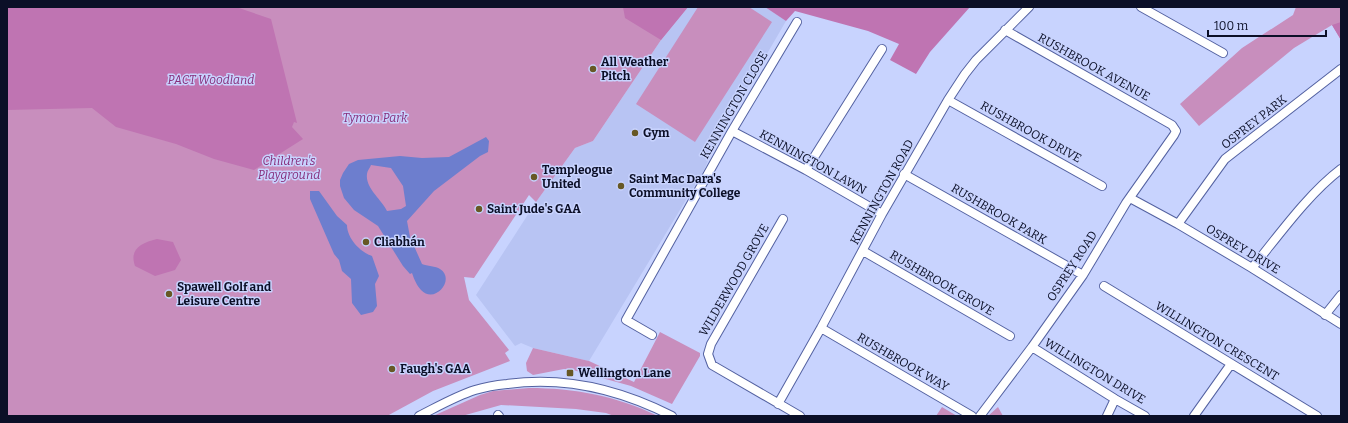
<svg xmlns="http://www.w3.org/2000/svg" width="1348" height="423" viewBox="0 0 1348 423" font-family="Bitter,serif">
  <style>
    .built { fill: #b8c4f3 }
    .green { fill: #c88ebd }
    .forest { fill: #bf74b2 }
    .water { fill: #6d7ece; fill-rule: evenodd }
    .lines { fill: none; stroke-linecap: round; stroke-linejoin: round }
    .minor-casing { stroke: #5462a1; stroke-width: 10 }
    .minor { stroke: #fff; stroke-width: 8 }
    .poi-dot { fill: #675825; stroke: #c8d3fe; stroke-width: 1.5 }
    .labels { text-anchor: middle; stroke-width: 3; stroke-linejoin: round; paint-order: stroke }
    .poi-label { font-size: 12px; font-weight: bold; fill: #0b0f27; stroke: #c8d3fe; text-anchor: start }
    .street-label { font-size: 12px; fill: #0b0f27; stroke: #c8d3fe }
    .park-label { font-size: 12px; font-style: italic; fill: #872e7b; stroke: #c8d3fe }
  </style>
  <rect width="100%" height="100%" fill="#c8d3fe"/>
  <path class="built" d="M688 7H765L786 21 716 142 704 170 589 361 533 348 521 343 515 346 476 295 536 202 575 148 593 141 661 40Z"/>
  <path class="green" d="M7 7H688L661 40 593 141 575 148 536 202 529 195 474 278 464 277 469 300 509 350 505 353 510 361 433 391 387 416H7Z
    M698 7H749L772 22 695 142 636 104Z
    M1296 7H1341V40L1332 25 1294 48 1199 126 1180 104 1242 48 1293 15Z
    M660 332 700 353V356L672 404 631 386 573 370 564 369 533 375 527 371 526 363 533 348 589 361 634 382Z
    M529 388C574 388 617 396 658 416H614L606 413 576 409 501 405 462 416H433L480 395 493 391Z
    M942 407 957 416H936Z
    M998 407 1003 416H988Z"/>
  <path class="forest" d="M7 7H236L271 19 297 123 294 122 292 127 303 139 254 170 214 159 176 144 116 127 92 108 7 110Z
    M623 7H688L661 40 625 18Z
    M765 7H970L930 52 916 74 890 60 899 44 868 31 795 11 786 21Z
    M1341 22V40L1332 25Z
    M157 239 173 242 181 260 175 270 155 276 135 266C129 249 141 243 157 239Z"/>
  <path class="water" d="M486 137 489 141 488 152 480 156 434 191 407 221 410 237 422 264C427 266 436 266 440 269 456 279 435 305 421 290 417 286 414 279 412 273L410 274 403 266 378 226 354 210 344 198 340 186V180L343 173 349 164 358 160 400 156 422 158 449 157ZM371 165 391 168 403 186 406 206 401 209 387 211C382 200 365 188 367 174 367 171 370 168 371 165Z
    M310 191H319L337 216 347 225C347 238 360 252 372 256L379 276 375 284 377 306 373 312 361 315 352 303 351 279 342 271 339 260 334 254 310 199Z"/>
  <g class="lines">
    <g class="minor-casing">
      <path id="minor" d="M1141 7 1223 53
        M948 100 1102 186
        M732 131 806 170 882 214
        M806 170 882 49
        M904 174 1083 275
        M1130 198 1178 224 1252 268 1341 324
        M783 219 711 344 708 354 712 365 800 416
        M1178 224 1225 159 1341 69
        M863 251 1010 336
        M1252 268C1279 235 1308 194 1341 169
        M1104 286 1317 416
        M1325 315 1341 295
        M821 328 972 416
        M652 335 626 320 732 131 797 22
        M1032 347 1115 399 1145 416
        M778 404 821 328 882 214 948 100 965 74 976 60 1029 7
        M498 415 499 416
        M419 416C437 407 456 396 475 390 485 387 497 385 507 384 565 376 621 390 672 416
        M980 416 1032 347 1083 275 1126 203 1174 135 1176 131 1172 125 1005 30
        M1107 416 1115 399
        M1194 416 1231 364"/>
    </g>
    <use href="#minor" class="minor"/>
  </g>
  <g class="poi-dot">
    <circle cx="593" cy="69" r="4"/>
    <circle cx="635" cy="133" r="4"/>
    <circle cx="534" cy="177" r="4"/>
    <circle cx="621" cy="186" r="4"/>
    <circle cx="479" cy="209" r="4"/>
    <circle cx="366" cy="242" r="4"/>
    <circle cx="169" cy="294" r="4"/>
    <circle cx="392" cy="369" r="4"/>
    <rect x="566" y="369" width="8" height="8" rx="2"/>
  </g>
  <g class="labels">
    <g class="poi-label">
      <text x="601" y="66">All Weather<tspan x="601" dy="14">Pitch</tspan></text>
      <text x="643" y="137">Gym</text>
      <text x="542" y="174">Templeogue<tspan x="542" dy="14">United</tspan></text>
      <text x="629" y="183">Saint Mac Dara's<tspan x="629" dy="14">Community College</tspan></text>
      <text x="487" y="213">Saint Jude's GAA</text>
      <text x="374" y="246">Cliabhán</text>
      <text x="177" y="291">Spawell Golf and<tspan x="177" dy="14">Leisure Centre</tspan></text>
      <text x="400" y="373">Faugh's GAA</text>
      <text x="578" y="377">Wellington Lane</text>
    </g>
    <g class="street-label">
      <text transform="translate(1094 67) rotate(29)" y="4">RUSHBROOK AVENUE</text>
      <text transform="translate(734 105) rotate(-60)" y="4">KENNINGTON CLOSE</text>
      <text transform="translate(1254 122) rotate(-38)" y="4">OSPREY PARK</text>
      <text transform="translate(1031 132) rotate(29)" y="4">RUSHBROOK DRIVE</text>
      <text transform="translate(813 162) rotate(29)" y="4">KENNINGTON LAWN</text>
      <text transform="translate(882 192) rotate(-61)" y="4">KENNINGTON ROAD</text>
      <text transform="translate(999 214) rotate(30)" y="4">RUSHBROOK PARK</text>
      <text transform="translate(1243 249) rotate(31)" y="4">OSPREY DRIVE</text>
      <text transform="translate(1072 266) rotate(-57)" y="4">OSPREY ROAD</text>
      <text transform="translate(734 280) rotate(-60)" y="4">WILDERWOOD GROVE</text>
      <text transform="translate(942 283) rotate(30)" y="4">RUSHBROOK GROVE</text>
      <text transform="translate(1217 341) rotate(31)" y="4">WILLINGTON CRESCENT</text>
      <text transform="translate(903 362) rotate(30)" y="4">RUSHBROOK WAY</text>
      <text transform="translate(1095 371) rotate(31)" y="4">WILLINGTON DRIVE</text>
    </g>
    <g class="park-label">
      <text x="211" y="84">PACT Woodland</text>
      <text x="375" y="122">Tymon Park</text>
      <text x="289" y="165">Children's<tspan x="289" dy="14">Playground</tspan></text>
    </g>
  </g>
  <rect width="1348" height="423" fill="none" stroke="#0b0f27" stroke-width="16"/>
  <path d="M1208 30v6h118v-6" fill="none" stroke="#0b0f27" stroke-width="2"/>
  <text x="1214" y="30" font-size="12" fill="#0b0f27" stroke="#c8d3fe" stroke-width="3" paint-order="stroke">100 m</text>
</svg>
